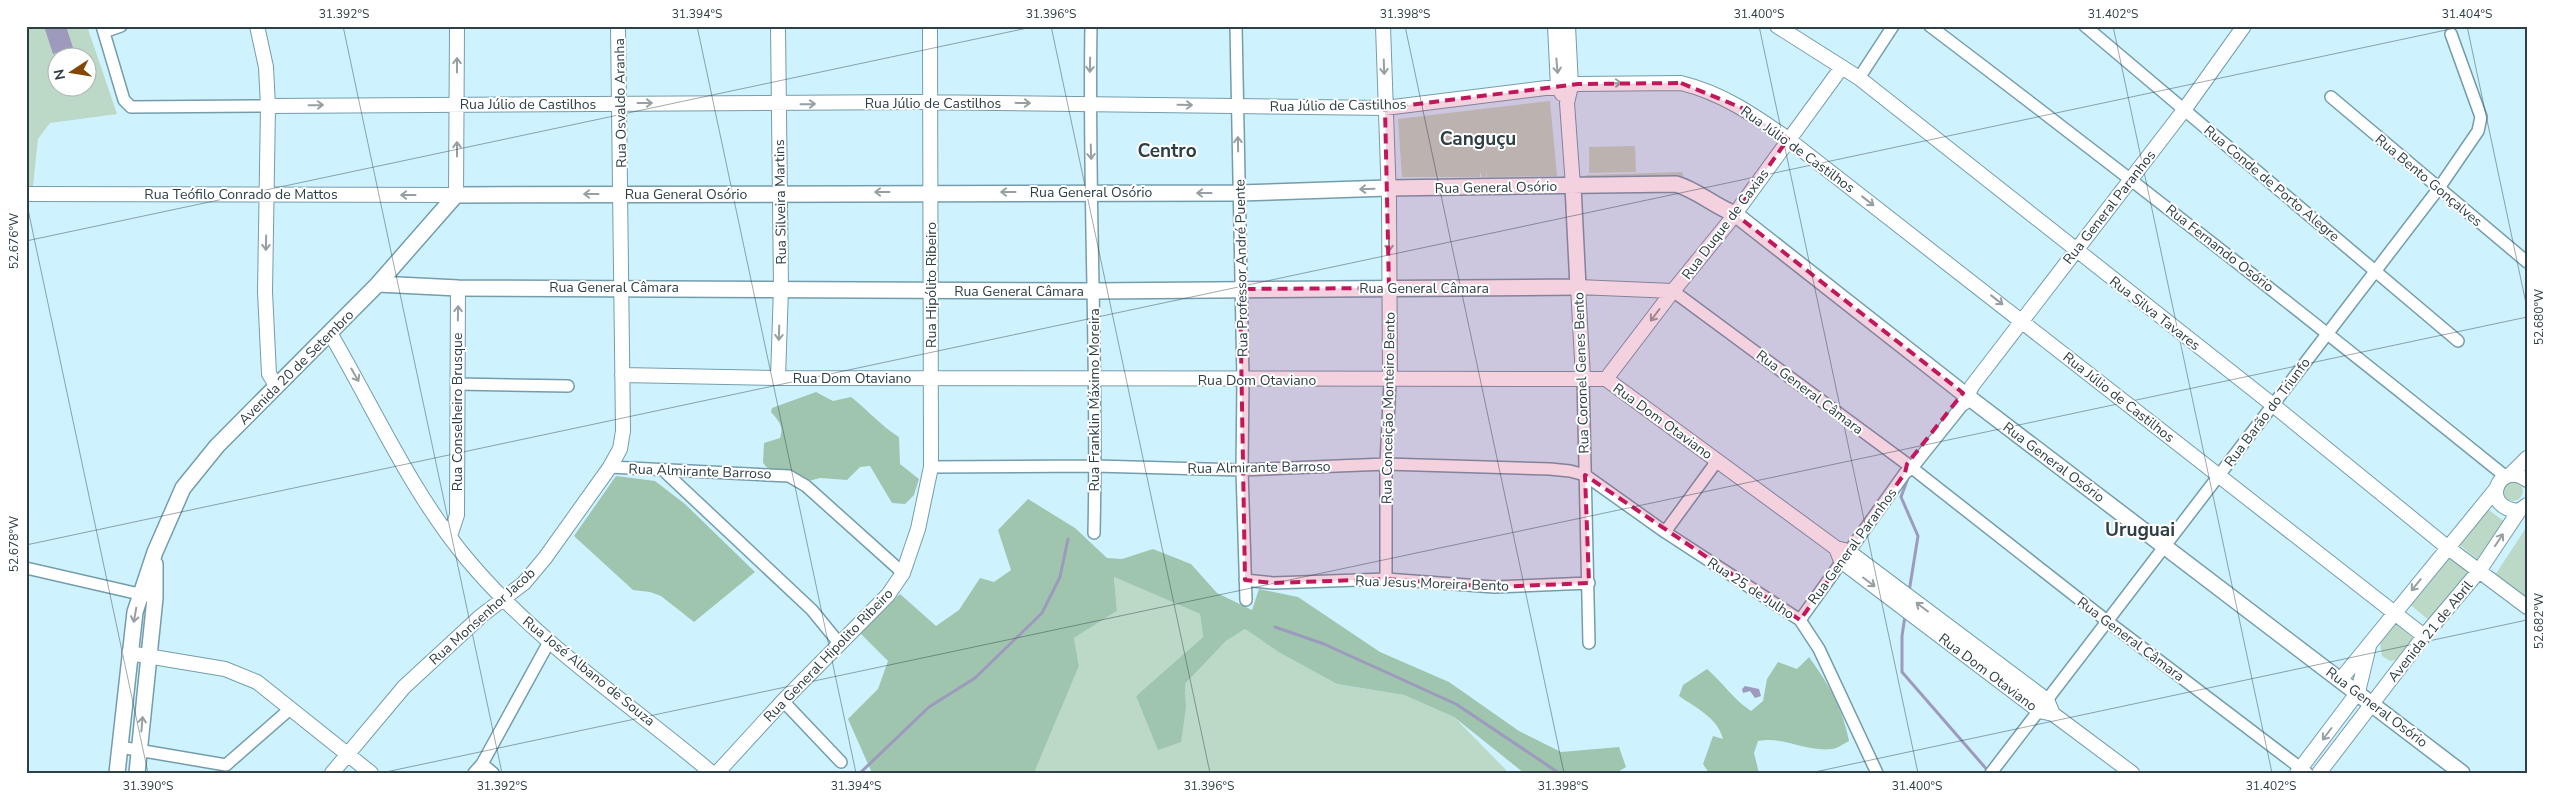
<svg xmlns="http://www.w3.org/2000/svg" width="2553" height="799" viewBox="0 0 2553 799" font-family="'Nunito Sans',sans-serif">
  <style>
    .green { fill: #bbd9c6; fill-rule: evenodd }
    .forest { fill: #a0c5ae }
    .water { fill: #9d9abd }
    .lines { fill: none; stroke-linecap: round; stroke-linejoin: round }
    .stream { stroke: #9d9abd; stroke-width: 3 }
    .minor-casing { stroke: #749dac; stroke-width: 14 }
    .tertiary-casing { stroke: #749dac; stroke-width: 16 }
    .secondary-casing { stroke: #749dac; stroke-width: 18 }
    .minor { stroke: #fff; stroke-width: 11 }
    .tertiary { stroke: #fff; stroke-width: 14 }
    .secondary { stroke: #fff; stroke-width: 15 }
    .oneway { stroke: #96a0a2 }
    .marked { fill: #c2185b; fill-opacity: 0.2; stroke: #c2185b; stroke-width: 4; stroke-dasharray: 10 6; stroke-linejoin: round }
    .ticks { fill: none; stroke: #2e4046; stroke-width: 1; stroke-opacity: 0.45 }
    .labels { text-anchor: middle; stroke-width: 4; stroke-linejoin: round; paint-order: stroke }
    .street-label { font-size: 14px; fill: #2e4046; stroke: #fff }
    .district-label { font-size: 19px; font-weight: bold; fill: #2e4046; stroke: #fff }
    .neatline { fill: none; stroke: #2e4046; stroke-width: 2 }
    .ticks-label { font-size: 12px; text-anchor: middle; fill: #2e4046 }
  </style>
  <rect width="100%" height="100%" fill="#cff2ff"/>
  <path class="green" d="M26 26H87L117 114 50 123 38 139 33 186H26ZM58 58H88V88H58Z
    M1550 101 1557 176 1487 177V172L1486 177H1482L1480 172V177H1402L1398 119Z
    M1635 146 1636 172 1589 173V147Z
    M1682 172 1684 177 1586 179V175Z
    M2503 491a10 10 0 1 1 20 0a10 10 0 1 1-20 0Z
    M2486 508 2505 522 2477 559 2456 542Z
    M2526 528H2527V599L2495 575Z
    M2448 555 2470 574 2430 621 2408 603Z
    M1114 577 1200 614 1203 637 1136 696 1186 707 1185 684 1226 641 1245 629 1280 653 1337 684 1404 695 1454 717 1509 773H1034L1079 666 1074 638 1117 611Z
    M2395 623 2414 639 2399 659 2390 661 2382 656 2380 643Z"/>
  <path class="forest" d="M816 392 833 401 851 397C869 411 880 425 899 437L900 464 919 479 914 495 905 504 892 503 870 466 860 467 847 480 820 478 805 482 770 471 763 463 764 443 780 438C784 427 779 421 771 412L772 408Z
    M616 476 655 481 685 504 755 572 694 622 661 596 650 592 633 590 574 536Z
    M1028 499 1075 528 1107 558 1122 559 1153 549 1191 564 1217 593 1252 610 1259 589 1298 597 1380 652 1449 682 1519 731 1561 752 1619 747 1626 767 1616 773H1524L1454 717 1404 695 1337 684 1280 653 1245 629 1226 641 1185 684 1186 707 1181 742 1158 750 1136 696 1203 637 1200 614 1114 577 1117 611 1074 638 1079 666 1034 773H872L848 719 878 689 888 661 859 632 900 594 936 626 959 610 980 578 994 582 1011 570 998 530Z
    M1809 657C1828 683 1843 709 1849 741 1843 744 1837 749 1831 749 1806 752 1783 736 1758 741L1754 753 1759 773H1709L1703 764 1713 736 1723 739C1718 718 1696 708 1679 696L1683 685 1707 669C1722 682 1734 700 1751 711L1763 701 1767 679 1778 662 1797 669Z"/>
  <path class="water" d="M44 26H66L73 48 53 54Z
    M1745 686 1759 689 1761 696 1755 698 1750 691 1743 693 1742 689Z"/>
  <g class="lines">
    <path class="stream" d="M26 212 27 209
      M1908 478 1901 497 1918 536 1909 592
      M1905 616 1902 636V672L1989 772
      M1275 627 1324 644 1456 704 1559 773
      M860 773 929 707 975 678 1042 613 1060 577 1068 539"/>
    <g class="minor-casing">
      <path id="minor" d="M102 26 124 100 131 107 268 106
        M1091 26C1088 195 1098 364 1094 533
        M1236 26 1243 380 1242 470 1246 600
        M1930 26C2124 173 2316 323 2505 476
        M2085 26 2458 341
        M104 32 121 26
        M1859 78 1893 26
        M2331 97 2527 262
        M1673 291 1907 464 2107 621 2307 773
        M1583 378 1589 643
        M457 384 568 386
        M610 467 789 476 806 486 903 573
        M931 467 1095 466 1242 470 1386 464 1550 469 1570 471 1585 475 1665 532 1800 620 1819 649 1877 773
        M664 471 812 610 839 643
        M1665 532 1717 461
        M26 568 148 596
        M1386 579V464L1390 381
        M1245 580 1273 583 1386 579 1494 587 1589 583
        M1800 620 1905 473 1912 468 1964 403
        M783 701 841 762
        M120 747 226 765 290 709
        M482 764 493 773
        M474 773 482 764 549 642
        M1991 773 2439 188 2478 131 2481 117 2451 34"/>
    </g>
    <g class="tertiary-casing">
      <path id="tertiary" d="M257 26 266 67 268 106 265 292 269 374 276 385
        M1383 26 1389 199 1390 381
        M1555 26 1558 87 1562 94
        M1568 26 1571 86 1567 103 1573 186
        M1777 26 1859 78 2273 405 2447 547 2527 607
        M268 106 915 102 1385 108 1578 84 1681 83C1722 93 1754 115 1788 139L2424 636
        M26 194 456 195 457 26
        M330 333C374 408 411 492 467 559 537 643 630 704 712 773
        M622 375 778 378 1606 379 1836 548 1848 551 2047 700 2053 714
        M778 378 781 288 778 26
        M1583 378 1578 287 1673 291
        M1606 379 1673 291 1729 222 1842 67
        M1964 403 1972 386 2184 110 2244 26
        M2510 475 2527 458
        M2527 480C2499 459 2478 508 2519 511L2527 505
        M450 536 457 515 458 288
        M1836 548 1841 561 2039 711 2053 714 2132 773
        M129 653 225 669 257 682 371 773
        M2341 679 2496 489
        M332 773 404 687 481 616 524 583 545 558 610 467 620 449 623 431 618 26
        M717 773 783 701 888 595 903 573 918 529 931 467 930 26
        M2297 773 2358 692 2369 646
        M2319 773 2424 636 2479 571 2519 511"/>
    </g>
    <g class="secondary-casing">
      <path id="secondary" d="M378 284 458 288 1094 291 1578 287 1573 186
        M117 773 135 612 155 552 183 488 217 446 378 284 456 195 1239 193 1388 188 1676 184C1697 190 1714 206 1735 214L1963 393 2462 773
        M137 773 155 598V564"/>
    </g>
    <use href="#minor" class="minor"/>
    <use href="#tertiary" class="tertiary"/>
    <use href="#secondary" class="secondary"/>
  </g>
  <defs><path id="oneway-shaft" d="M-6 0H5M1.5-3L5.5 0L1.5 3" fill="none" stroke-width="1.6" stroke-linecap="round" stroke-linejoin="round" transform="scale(1.25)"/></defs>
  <g class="oneway">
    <use href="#oneway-shaft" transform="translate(457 65) rotate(-90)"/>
    <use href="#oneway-shaft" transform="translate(1090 65) rotate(91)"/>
    <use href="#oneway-shaft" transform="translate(1557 66) rotate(85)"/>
    <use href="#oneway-shaft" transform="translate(1384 67) rotate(88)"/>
    <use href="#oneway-shaft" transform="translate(1614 83) rotate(-1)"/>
    <use href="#oneway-shaft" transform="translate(645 103)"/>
    <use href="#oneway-shaft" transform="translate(1023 103) rotate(1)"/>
    <use href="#oneway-shaft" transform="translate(808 104) rotate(-1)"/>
    <use href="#oneway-shaft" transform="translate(316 105) rotate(-1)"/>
    <use href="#oneway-shaft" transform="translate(1185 105) rotate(1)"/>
    <use href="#oneway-shaft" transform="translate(1238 144) rotate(-91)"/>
    <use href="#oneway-shaft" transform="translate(457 149) rotate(-90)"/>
    <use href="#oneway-shaft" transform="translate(1091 152) rotate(88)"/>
    <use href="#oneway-shaft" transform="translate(1367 189) rotate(178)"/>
    <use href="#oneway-shaft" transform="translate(882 192) rotate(180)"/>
    <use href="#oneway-shaft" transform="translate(1008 192) rotate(-180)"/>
    <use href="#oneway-shaft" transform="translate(1204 193) rotate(-180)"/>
    <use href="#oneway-shaft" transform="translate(591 194) rotate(-180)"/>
    <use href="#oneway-shaft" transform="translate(408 195) rotate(-180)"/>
    <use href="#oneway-shaft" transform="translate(1868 201) rotate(38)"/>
    <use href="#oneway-shaft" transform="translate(266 243) rotate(91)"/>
    <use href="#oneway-shaft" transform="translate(1389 244) rotate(90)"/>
    <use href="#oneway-shaft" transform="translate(1997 300) rotate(38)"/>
    <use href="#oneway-shaft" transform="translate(458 313) rotate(-89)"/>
    <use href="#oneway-shaft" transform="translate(1655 315) rotate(127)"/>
    <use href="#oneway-shaft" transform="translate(779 333) rotate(92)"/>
    <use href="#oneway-shaft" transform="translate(355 375) rotate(60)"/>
    <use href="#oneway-shaft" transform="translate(2499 540) rotate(-56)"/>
    <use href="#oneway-shaft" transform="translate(1869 582) rotate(37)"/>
    <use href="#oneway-shaft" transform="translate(2416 585) rotate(129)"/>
    <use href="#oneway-shaft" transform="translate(1922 607) rotate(-143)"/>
    <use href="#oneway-shaft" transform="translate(135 615) rotate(100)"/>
    <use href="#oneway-shaft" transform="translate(142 724) rotate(-85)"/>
    <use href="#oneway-shaft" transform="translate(2327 734) rotate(127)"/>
  </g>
  <path class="marked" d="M1681 83 1742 108 1788 139 1735 214 1963 393 1907 464 1905 473 1800 620 1585 475 1589 583 1494 587 1386 579 1273 583 1245 580 1240 289 1389 288 1385 108 1578 84Z"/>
  <path class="ticks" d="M343 26 502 773M697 26 856 773M1051 26 1210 773M1405 26 1564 773M1759 26 1918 773M2113 26 2272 773M2467 26 2527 308M26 200 148 773M26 241 1037 26M26 545 2465 26M381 773 2527 317M1810 773 2527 620"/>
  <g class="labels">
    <g class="street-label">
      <text transform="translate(620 103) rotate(-91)" y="5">Rua Osvaldo Aranha</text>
      <text x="933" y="108">Rua Júlio de Castilhos</text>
      <text x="528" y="109">Rua Júlio de Castilhos</text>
      <text transform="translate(1338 105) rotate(-1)" y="5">Rua Júlio de Castilhos</text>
      <text transform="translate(1798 149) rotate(36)" y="5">Rua Júlio de Castilhos</text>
      <text transform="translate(2429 180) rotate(40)" y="5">Rua Bento Gonçalves</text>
      <text transform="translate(2272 183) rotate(40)" y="5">Rua Conde de Porto Alegre</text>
      <text transform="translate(1496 187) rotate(-1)" y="5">Rua General Osório</text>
      <text x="1091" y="197">Rua General Osório</text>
      <text x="241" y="199">Rua Teófilo Conrado de Mattos</text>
      <text x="686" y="199">Rua General Osório</text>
      <text transform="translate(780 202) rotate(-91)" y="5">Rua Silveira Martins</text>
      <text transform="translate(2109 207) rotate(-52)" y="5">Rua General Paranhos</text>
      <text transform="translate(1725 224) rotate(-53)" y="5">Rua Duque de Caxias</text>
      <text transform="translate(2220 248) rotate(38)" y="5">Rua Fernando Osório</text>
      <text transform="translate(1241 268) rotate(-91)" y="5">Rua Professor André Puente</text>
      <text transform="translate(931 285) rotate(-90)" y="5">Rua Hipólito Ribeiro</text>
      <text x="614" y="292">Rua General Câmara</text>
      <text x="1424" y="293">Rua General Câmara</text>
      <text x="1019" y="296">Rua General Câmara</text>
      <text transform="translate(2155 313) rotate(38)" y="5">Rua Silva Tavares</text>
      <text transform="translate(296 367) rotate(-45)" y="5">Avenida 20 de Setembro</text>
      <text transform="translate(1581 373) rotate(-92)" y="5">Rua Coronel Genes Bento</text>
      <text x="852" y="383">Rua Dom Otaviano</text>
      <text x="1257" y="385">Rua Dom Otaviano</text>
      <text transform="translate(1810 392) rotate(37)" y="5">Rua General Câmara</text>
      <text transform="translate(2119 397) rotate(38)" y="5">Rua Júlio de Castilhos</text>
      <text transform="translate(1094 400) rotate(-90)" y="5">Rua Franklin Máximo Moreira</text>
      <text transform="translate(1388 408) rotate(-89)" y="5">Rua Conceição Monteiro Bento</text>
      <text transform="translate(457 412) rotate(-90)" y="5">Rua Conselheiro Brusque</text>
      <text transform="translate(2267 412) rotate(-53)" y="5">Rua Barão do Triunfo</text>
      <text transform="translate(1663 421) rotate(36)" y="5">Rua Dom Otaviano</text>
      <text transform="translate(2054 462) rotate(37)" y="5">Rua General Osório</text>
      <text transform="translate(1259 467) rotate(-1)" y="5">Rua Almirante Barroso</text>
      <text transform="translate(700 471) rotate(2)" y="5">Rua Almirante Barroso</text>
      <text transform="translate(1852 546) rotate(-54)" y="5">Rua General Paranhos</text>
      <text transform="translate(1432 583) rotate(2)" y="5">Rua Jesus Moreira Bento</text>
      <text transform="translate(1751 588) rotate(33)" y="5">Rua 25 de Julho</text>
      <text transform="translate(482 616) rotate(-42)" y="5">Rua Monsenhor Jacob</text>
      <text transform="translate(2430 631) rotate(-51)" y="5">Avenida 21 de Abril</text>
      <text transform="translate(2131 639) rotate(37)" y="5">Rua General Câmara</text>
      <text transform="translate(828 655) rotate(-46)" y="5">Rua General Hipolito Ribeiro</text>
      <text transform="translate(589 671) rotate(39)" y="5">Rua José Albano de Souza</text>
      <text transform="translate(1988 672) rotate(37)" y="5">Rua Dom Otaviano</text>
      <text transform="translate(2377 707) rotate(37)" y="5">Rua General Osório</text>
    </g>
    <g class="district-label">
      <text x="1478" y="145">Canguçu</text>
      <text x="1167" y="157">Centro</text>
      <text x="2140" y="536">Uruguai</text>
    </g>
  </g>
  <rect width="2553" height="799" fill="none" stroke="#ffffff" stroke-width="55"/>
  <g transform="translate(72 72) rotate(258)"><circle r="24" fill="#ffffff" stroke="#abb3b5"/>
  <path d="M0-4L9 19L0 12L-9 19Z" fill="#844606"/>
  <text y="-8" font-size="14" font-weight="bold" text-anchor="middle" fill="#2e4046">N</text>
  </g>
  <rect x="28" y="28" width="2498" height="744" class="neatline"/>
  <g class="ticks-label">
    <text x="344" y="18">31.392°S</text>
    <text x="697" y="18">31.394°S</text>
    <text x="1051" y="18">31.396°S</text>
    <text x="1405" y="18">31.398°S</text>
    <text x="1759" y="18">31.400°S</text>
    <text x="2113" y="18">31.402°S</text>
    <text x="2467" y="18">31.404°S</text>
    <text transform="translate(14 241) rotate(-90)" y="4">52.676°W</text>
    <text transform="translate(2539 317) rotate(-90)" y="4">52.680°W</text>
    <text transform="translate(14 544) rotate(-90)" y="4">52.678°W</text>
    <text transform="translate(2539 621) rotate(-90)" y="4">52.682°W</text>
    <text x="148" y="790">31.390°S</text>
    <text x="502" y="790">31.392°S</text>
    <text x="856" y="790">31.394°S</text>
    <text x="1209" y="790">31.396°S</text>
    <text x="1563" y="790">31.398°S</text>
    <text x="1917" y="790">31.400°S</text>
    <text x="2271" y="790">31.402°S</text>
  </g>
</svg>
